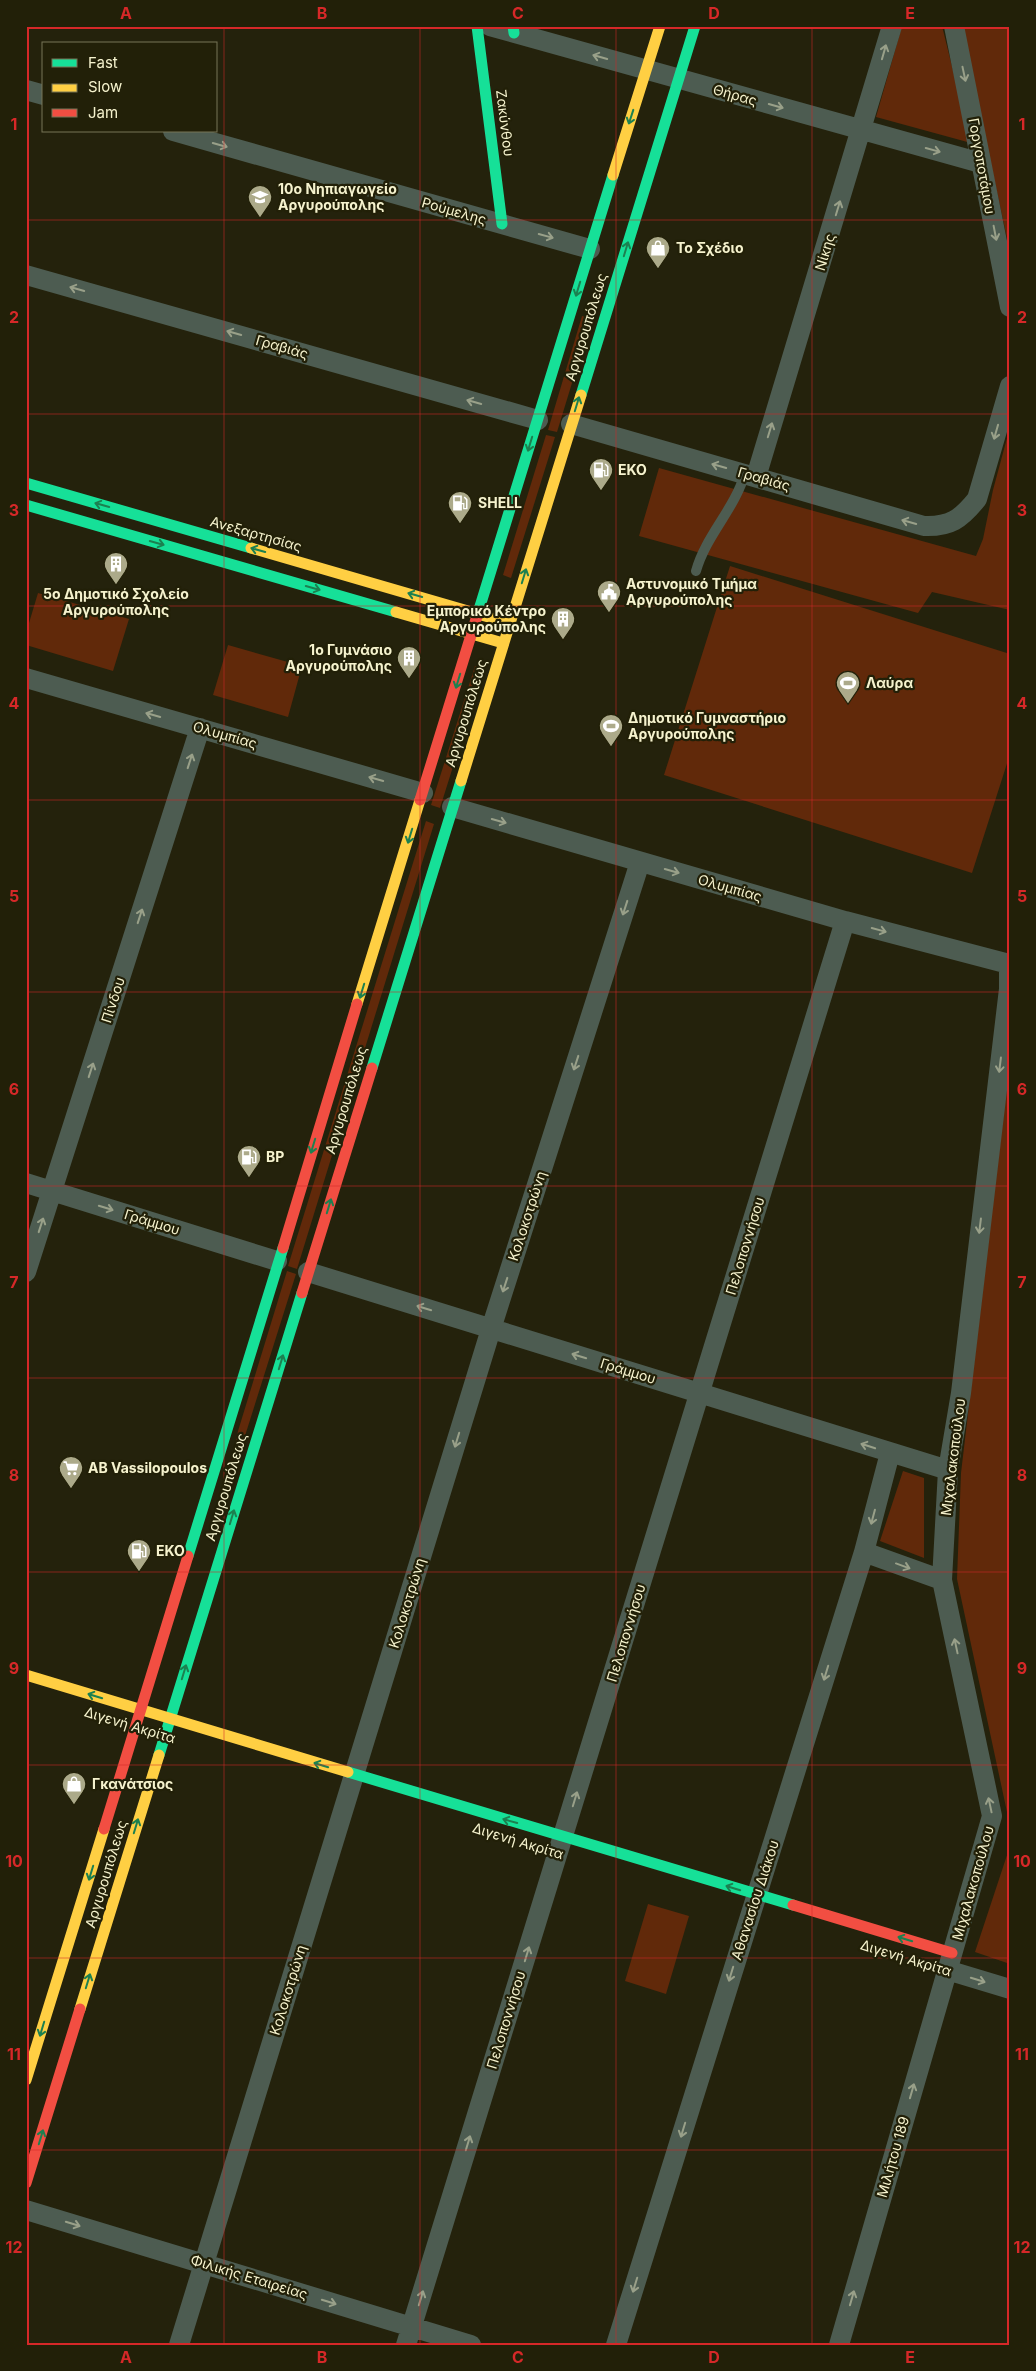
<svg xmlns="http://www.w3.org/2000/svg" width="1036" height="2371" viewBox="0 0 1036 2371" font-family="Inter,sans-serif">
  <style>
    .green { fill: #61290a }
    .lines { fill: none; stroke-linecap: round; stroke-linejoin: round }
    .lane { stroke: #4d5c51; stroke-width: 10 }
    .street { stroke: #4d5c51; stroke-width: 20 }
    .fast { stroke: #16e098; stroke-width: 11 }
    .slow { stroke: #ffcf43; stroke-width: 11 }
    .jam { stroke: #f24e42; stroke-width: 11 }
    .oneway { stroke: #99a089 }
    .oneway2 { stroke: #1c8050 }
    .grid { fill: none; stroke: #d62828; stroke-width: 1; stroke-opacity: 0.55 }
    .labels { text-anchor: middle; stroke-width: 4.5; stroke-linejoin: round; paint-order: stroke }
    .street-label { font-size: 14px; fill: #f6f3ce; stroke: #222008 }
    .poi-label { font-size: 14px; font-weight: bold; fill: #f6f3ce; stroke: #222008; text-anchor: start }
    .neatline { fill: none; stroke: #d62828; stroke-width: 2 }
    .grid-label { font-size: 16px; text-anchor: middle; font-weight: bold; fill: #d62828 }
  </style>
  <rect width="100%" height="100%" fill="#24220c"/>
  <path class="green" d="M902 26H942L971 143 876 117Z
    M961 26H1010V252Z
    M582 316 589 318 583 347 557 432 548 430Z
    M1010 427V610L932 592 918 613 639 536 659 468 976 556 983 539 993 490Z
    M546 435 555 437 511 578 503 575Z
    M730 566 1010 654V754L972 873 664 775Z
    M38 593 129 619 113 671 26 645V633Z
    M228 645 302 666 288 717 213 695Z
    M475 666 484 668 440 808 431 805Z
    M426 821 434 824 297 1269 288 1266Z
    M1010 1060V1826L957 1579 961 1473Z
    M287 1271 296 1274 221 1512 238 1431Z
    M903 1471 924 1478V1558L880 1541Z
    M1010 1846V1964L975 1952Z
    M648 1904 689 1916 666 1994 625 1981Z"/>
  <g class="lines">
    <path class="lane" d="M696 571C706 535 735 509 745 473"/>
    <path class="street" d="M490 26 981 163
      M954 26 1010 307
      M26 90 44 95
      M173 131 590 249
      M26 275 538 420
      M571 424 924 526C950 527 961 519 977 499L1010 386
      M756 477 892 26
      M26 678 423 793
      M452 807 845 921 1009 964V989L961 1393 948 1470 942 1580 992 1816 839 2345
      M26 1183 277 1261
      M26 1272 200 728
      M308 1272 948 1470
      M864 1552 942 1580
      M947 1970 1010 1989
      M26 2210 471 2345
      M179 2345 491 1329 640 862
      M406 2345 845 921
      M616 2345 864 1552 890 1453"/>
    <path class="fast" d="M477 26 502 224
      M513 26 514 33
      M581 395 695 26
      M26 483 251 548
      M26 505 396 612
      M477 616 613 175
      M372 1068 461 781
      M188 1556 283 1248
      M159 1755 302 1293
      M348 1772 793 1905"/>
    <path class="slow" d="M613 175 660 26
      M251 548 509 623
      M396 612 503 643
      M461 781 581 395
      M357 1004 420 800
      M26 1675 348 1772
      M80 2009 159 1755
      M26 2080 104 1829"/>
    <path class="jam" d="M420 800 477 616
      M283 1248 357 1004
      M302 1293 372 1068
      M104 1829 188 1556
      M793 1905 952 1953
      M26 2183 80 2009"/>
  </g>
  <defs><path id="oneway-shaft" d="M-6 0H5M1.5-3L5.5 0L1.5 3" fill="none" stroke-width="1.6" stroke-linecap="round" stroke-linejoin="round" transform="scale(1.25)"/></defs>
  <g class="oneway">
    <use href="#oneway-shaft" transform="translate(884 52) rotate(-74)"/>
    <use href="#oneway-shaft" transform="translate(600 57) rotate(-164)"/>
    <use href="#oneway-shaft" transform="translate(964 74) rotate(78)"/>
    <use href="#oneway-shaft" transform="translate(776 106) rotate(16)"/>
    <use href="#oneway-shaft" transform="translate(220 145) rotate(16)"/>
    <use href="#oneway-shaft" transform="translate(933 150) rotate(15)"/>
    <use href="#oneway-shaft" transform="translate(838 208) rotate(-73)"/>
    <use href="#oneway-shaft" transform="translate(995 233) rotate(79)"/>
    <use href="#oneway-shaft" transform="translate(546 236) rotate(15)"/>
    <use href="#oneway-shaft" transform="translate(77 289) rotate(-164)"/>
    <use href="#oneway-shaft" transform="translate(234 333) rotate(-164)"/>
    <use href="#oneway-shaft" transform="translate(474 402) rotate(-164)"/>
    <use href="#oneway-shaft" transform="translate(770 430) rotate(-73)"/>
    <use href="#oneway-shaft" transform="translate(996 432) rotate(106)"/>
    <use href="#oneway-shaft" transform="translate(719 466) rotate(-164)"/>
    <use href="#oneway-shaft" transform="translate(909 522) rotate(-164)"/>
    <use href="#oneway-shaft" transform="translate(153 715) rotate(-164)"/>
    <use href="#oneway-shaft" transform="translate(190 761) rotate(-72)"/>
    <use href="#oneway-shaft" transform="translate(376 779) rotate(-164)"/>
    <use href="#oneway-shaft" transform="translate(499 821) rotate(16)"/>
    <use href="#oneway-shaft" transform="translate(672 871) rotate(16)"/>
    <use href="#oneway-shaft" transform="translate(625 908) rotate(108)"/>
    <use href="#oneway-shaft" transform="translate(140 916) rotate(-72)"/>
    <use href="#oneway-shaft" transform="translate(879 930) rotate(15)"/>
    <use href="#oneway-shaft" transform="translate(576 1063) rotate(108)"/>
    <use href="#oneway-shaft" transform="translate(1000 1065) rotate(97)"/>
    <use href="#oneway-shaft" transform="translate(91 1070) rotate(-72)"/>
    <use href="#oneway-shaft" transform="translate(106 1208) rotate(17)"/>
    <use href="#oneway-shaft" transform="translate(41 1225) rotate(-72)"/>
    <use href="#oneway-shaft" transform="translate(980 1226) rotate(97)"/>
    <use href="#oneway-shaft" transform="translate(505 1285) rotate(108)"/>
    <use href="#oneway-shaft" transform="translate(424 1308) rotate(-163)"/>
    <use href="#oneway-shaft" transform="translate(579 1356) rotate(-163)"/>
    <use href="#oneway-shaft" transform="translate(457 1440) rotate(107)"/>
    <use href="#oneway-shaft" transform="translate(868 1446) rotate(-162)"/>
    <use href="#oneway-shaft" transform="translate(873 1517) rotate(105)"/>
    <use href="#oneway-shaft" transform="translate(903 1566) rotate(20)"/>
    <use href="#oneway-shaft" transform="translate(956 1646) rotate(-102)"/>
    <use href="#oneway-shaft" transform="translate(826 1673) rotate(107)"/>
    <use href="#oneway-shaft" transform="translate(575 1799) rotate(-73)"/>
    <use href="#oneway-shaft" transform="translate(990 1805) rotate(-102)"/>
    <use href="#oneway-shaft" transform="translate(527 1954) rotate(-73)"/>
    <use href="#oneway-shaft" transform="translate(731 1974) rotate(107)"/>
    <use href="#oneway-shaft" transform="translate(978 1980) rotate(17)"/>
    <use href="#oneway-shaft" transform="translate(912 2091) rotate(-74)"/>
    <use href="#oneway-shaft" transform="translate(683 2130) rotate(107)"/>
    <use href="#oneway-shaft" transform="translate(468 2143) rotate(-73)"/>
    <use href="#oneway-shaft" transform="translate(73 2224) rotate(17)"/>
    <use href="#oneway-shaft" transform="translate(635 2285) rotate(107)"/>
    <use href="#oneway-shaft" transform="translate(421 2298) rotate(-73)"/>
    <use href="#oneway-shaft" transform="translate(852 2298) rotate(-74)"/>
    <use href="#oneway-shaft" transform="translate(329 2302) rotate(17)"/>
  </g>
  <g class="oneway2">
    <use href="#oneway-shaft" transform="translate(631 117) rotate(108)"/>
    <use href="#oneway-shaft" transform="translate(626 249) rotate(-73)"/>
    <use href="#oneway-shaft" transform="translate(578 289) rotate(107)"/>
    <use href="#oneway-shaft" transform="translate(577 404) rotate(-73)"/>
    <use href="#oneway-shaft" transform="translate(530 444) rotate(107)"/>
    <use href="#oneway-shaft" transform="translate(102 505) rotate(-164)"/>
    <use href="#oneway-shaft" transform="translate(157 543) rotate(16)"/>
    <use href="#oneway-shaft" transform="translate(258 550) rotate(-164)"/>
    <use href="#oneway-shaft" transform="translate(524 576) rotate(-73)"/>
    <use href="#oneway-shaft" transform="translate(313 588) rotate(16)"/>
    <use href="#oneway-shaft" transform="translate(415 595) rotate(-164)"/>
    <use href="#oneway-shaft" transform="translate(458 681) rotate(107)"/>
    <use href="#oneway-shaft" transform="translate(410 836) rotate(107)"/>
    <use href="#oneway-shaft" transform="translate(362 991) rotate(107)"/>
    <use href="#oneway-shaft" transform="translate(313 1146) rotate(107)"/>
    <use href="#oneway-shaft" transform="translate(329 1206) rotate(-73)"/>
    <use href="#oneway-shaft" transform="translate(281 1362) rotate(-73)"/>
    <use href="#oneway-shaft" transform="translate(232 1517) rotate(-73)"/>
    <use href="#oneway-shaft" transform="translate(184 1672) rotate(-73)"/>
    <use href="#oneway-shaft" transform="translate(95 1696) rotate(-163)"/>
    <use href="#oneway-shaft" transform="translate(321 1765) rotate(-163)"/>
    <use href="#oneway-shaft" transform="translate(510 1821) rotate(-164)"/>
    <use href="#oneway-shaft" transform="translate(136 1826) rotate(-73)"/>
    <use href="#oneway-shaft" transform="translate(91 1873) rotate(107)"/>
    <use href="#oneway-shaft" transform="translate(733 1888) rotate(-163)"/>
    <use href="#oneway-shaft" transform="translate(905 1939) rotate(-163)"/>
    <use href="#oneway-shaft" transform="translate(88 1981) rotate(-73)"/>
    <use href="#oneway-shaft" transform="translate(42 2029) rotate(107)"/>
    <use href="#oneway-shaft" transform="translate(41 2137) rotate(-73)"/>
  </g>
  <path class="grid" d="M224 26V2345M420 26V2345M616 26V2345M812 26V2345M26 220H1010M26 414H1010M26 606H1010M26 800H1010M26 992H1010M26 1186H1010M26 1378H1010M26 1572H1010M26 1765H1010M26 1958H1010M26 2150H1010"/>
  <defs>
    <g id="school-pin" transform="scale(1.25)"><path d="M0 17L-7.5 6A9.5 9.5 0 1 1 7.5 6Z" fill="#acaa8a" stroke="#222008"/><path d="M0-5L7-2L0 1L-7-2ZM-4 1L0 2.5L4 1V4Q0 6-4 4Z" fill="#fff"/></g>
    <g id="shop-pin" transform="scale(1.25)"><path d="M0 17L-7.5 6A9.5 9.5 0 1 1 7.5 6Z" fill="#acaa8a" stroke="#222008"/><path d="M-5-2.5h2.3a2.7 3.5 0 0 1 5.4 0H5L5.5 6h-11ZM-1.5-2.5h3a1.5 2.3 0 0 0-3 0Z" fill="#fff"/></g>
    <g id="fuel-pin" transform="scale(1.25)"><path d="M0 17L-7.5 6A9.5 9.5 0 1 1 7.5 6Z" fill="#acaa8a" stroke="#222008"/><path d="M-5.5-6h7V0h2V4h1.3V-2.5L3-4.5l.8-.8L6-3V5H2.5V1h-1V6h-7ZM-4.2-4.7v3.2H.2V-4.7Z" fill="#fff"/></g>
    <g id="building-pin" transform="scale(1.25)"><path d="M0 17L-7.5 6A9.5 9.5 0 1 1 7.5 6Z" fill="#acaa8a" stroke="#222008"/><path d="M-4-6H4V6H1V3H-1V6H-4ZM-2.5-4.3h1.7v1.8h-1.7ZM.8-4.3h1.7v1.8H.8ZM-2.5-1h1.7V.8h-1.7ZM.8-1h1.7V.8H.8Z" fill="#fff"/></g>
    <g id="civic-pin" transform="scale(1.25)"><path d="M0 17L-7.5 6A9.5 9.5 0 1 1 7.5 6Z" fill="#acaa8a" stroke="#222008"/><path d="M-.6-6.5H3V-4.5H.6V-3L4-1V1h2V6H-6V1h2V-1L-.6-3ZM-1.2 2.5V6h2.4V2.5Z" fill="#fff"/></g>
    <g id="stadium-pin" transform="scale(1.25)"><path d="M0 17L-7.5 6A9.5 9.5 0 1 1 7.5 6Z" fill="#acaa8a" stroke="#222008"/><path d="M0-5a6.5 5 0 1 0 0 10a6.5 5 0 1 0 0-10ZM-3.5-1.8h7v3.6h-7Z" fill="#fff"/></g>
    <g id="supermarket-pin" transform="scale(1.25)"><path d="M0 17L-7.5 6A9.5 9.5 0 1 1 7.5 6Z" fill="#acaa8a" stroke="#222008"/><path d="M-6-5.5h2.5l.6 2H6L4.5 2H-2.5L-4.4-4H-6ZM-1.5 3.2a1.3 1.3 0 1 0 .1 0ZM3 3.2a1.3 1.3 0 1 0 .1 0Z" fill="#fff"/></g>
  </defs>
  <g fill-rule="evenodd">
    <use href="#school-pin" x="260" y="197"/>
    <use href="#shop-pin" x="658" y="248"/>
    <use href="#fuel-pin" x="601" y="470"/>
    <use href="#fuel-pin" x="460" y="503"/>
    <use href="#building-pin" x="116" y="564"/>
    <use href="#civic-pin" x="609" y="592"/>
    <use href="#building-pin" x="563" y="619"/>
    <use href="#building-pin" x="409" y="658"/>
    <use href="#stadium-pin" x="848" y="683"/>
    <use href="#stadium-pin" x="611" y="726"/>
    <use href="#fuel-pin" x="249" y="1157"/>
    <use href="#supermarket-pin" x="71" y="1468"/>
    <use href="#fuel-pin" x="139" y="1551"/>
    <use href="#shop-pin" x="74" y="1784"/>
  </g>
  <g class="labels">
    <g class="street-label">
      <text transform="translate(735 95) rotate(16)" y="5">Θήρας</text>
      <text transform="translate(505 123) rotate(83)" y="5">Ζακύνθου</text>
      <text transform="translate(982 166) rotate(80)" y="5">Γοργοποτάμου</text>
      <text transform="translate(454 211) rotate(16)" y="5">Ρούμελης</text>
      <text transform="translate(825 252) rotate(-73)" y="5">Νίκης</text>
      <text transform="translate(586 327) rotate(-73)" y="5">Αργυρουπόλεως</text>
      <text transform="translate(282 347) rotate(16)" y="5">Γραβιάς</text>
      <text transform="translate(764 479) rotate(16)" y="5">Γραβιάς</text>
      <text transform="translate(256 534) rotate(16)" y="5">Ανεξαρτησίας</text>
      <text transform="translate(466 713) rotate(-73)" y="5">Αργυρουπόλεως</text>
      <text transform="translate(225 735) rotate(16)" y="5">Ολυμπίας</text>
      <text transform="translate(730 888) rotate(16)" y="5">Ολυμπίας</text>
      <text transform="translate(113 1000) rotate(-72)" y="5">Πίνδου</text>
      <text transform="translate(346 1100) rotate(-73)" y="5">Αργυρουπόλεως</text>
      <text transform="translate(527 1216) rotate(-72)" y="5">Κολοκοτρώνη</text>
      <text transform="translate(152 1222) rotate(17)" y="5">Γράμμου</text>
      <text transform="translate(745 1246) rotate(-73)" y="5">Πελοποννήσου</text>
      <text transform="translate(628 1371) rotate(17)" y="5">Γράμμου</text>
      <text transform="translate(953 1457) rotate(-83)" y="5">Μιχαλακοπούλου</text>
      <text transform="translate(226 1487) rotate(-73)" y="5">Αργυρουπόλεως</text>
      <text transform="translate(407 1603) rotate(-73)" y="5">Κολοκοτρώνη</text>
      <text transform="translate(626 1633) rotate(-73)" y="5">Πελοποννήσου</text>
      <text transform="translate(130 1725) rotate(17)" y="5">Διγενή Ακρίτα</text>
      <text transform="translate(518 1841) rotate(17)" y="5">Διγενή Ακρίτα</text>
      <text transform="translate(106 1874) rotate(-73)" y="5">Αργυρουπόλεως</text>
      <text transform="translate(973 1883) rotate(-74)" y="5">Μιχαλακοπούλου</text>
      <text transform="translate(755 1900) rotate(-72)" y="5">Αθανασίου Διάκου</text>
      <text transform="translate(906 1958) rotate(17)" y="5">Διγενή Ακρίτα</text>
      <text transform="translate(288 1990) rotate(-73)" y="5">Κολοκοτρώνη</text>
      <text transform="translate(506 2020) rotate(-73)" y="5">Πελοποννήσου</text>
      <text transform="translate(893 2157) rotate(-74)" y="5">Μιλήτου 189</text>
      <text transform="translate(249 2277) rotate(17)" y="5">Φιλικής Εταιρείας</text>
    </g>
    <g class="poi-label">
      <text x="278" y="194">10ο Νηπιαγωγείο<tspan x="278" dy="16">Αργυρούπολης</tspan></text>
      <text x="676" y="253">Το Σχέδιο</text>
      <text x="618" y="475">EKO</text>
      <text x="478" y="508">SHELL</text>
      <text x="626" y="589">Αστυνομικό Τμήμα<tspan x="626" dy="16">Αργυρούπολης</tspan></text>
      <text x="116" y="599" text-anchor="middle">5ο Δημοτικό Σχολείο<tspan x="116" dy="16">Αργυρούπολης</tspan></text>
      <text x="546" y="616" text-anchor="end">Εμπορικό Κέντρο<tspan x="546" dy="16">Αργυρούπολης</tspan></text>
      <text x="392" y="655" text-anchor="end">1ο Γυμνάσιο<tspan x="392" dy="16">Αργυρούπολης</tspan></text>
      <text x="866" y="688">Λαύρα</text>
      <text x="628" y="723">Δημοτικό Γυμναστήριο<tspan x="628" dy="16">Αργυρούπολης</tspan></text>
      <text x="266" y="1162">BP</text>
      <text x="88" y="1473">AB Vassilopoulos</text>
      <text x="156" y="1556">ΕΚΟ</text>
      <text x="92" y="1789">Γκανάτσιος</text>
    </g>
  </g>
  <rect width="1036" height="2371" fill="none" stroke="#222008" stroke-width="55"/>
  <rect x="42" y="42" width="175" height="90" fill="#222008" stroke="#777457"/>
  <rect x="52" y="59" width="25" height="8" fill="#16e098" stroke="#777457"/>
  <text x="88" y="68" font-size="15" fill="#f6f3ce">Fast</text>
  <rect x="52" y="84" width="25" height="8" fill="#ffcf43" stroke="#777457"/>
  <text x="88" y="92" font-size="15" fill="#f6f3ce">Slow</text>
  <rect x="52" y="109" width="25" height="8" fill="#f24e42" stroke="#777457"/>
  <text x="88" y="118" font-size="15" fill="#f6f3ce">Jam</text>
  <rect x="28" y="28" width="980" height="2316" class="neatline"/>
  <g class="grid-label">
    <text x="126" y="19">A</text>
    <text x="322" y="19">B</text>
    <text x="518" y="19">C</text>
    <text x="714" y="19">D</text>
    <text x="910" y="19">E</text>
    <text x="14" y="130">1</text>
    <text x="1022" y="130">1</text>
    <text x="14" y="323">2</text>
    <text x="1022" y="323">2</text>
    <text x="14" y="516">3</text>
    <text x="1022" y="516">3</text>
    <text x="14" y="709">4</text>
    <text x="1022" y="709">4</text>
    <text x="14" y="902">5</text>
    <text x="1022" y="902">5</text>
    <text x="14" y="1095">6</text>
    <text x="1022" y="1095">6</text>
    <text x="14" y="1288">7</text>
    <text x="1022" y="1288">7</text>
    <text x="14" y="1481">8</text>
    <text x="1022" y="1481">8</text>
    <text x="14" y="1674">9</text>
    <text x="1022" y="1674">9</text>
    <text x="14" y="1867">10</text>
    <text x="1022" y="1867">10</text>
    <text x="14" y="2060">11</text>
    <text x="1022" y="2060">11</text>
    <text x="14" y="2253">12</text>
    <text x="1022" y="2253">12</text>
    <text x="126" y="2363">A</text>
    <text x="322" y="2363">B</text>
    <text x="518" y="2363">C</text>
    <text x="714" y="2363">D</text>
    <text x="910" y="2363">E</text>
  </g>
</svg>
